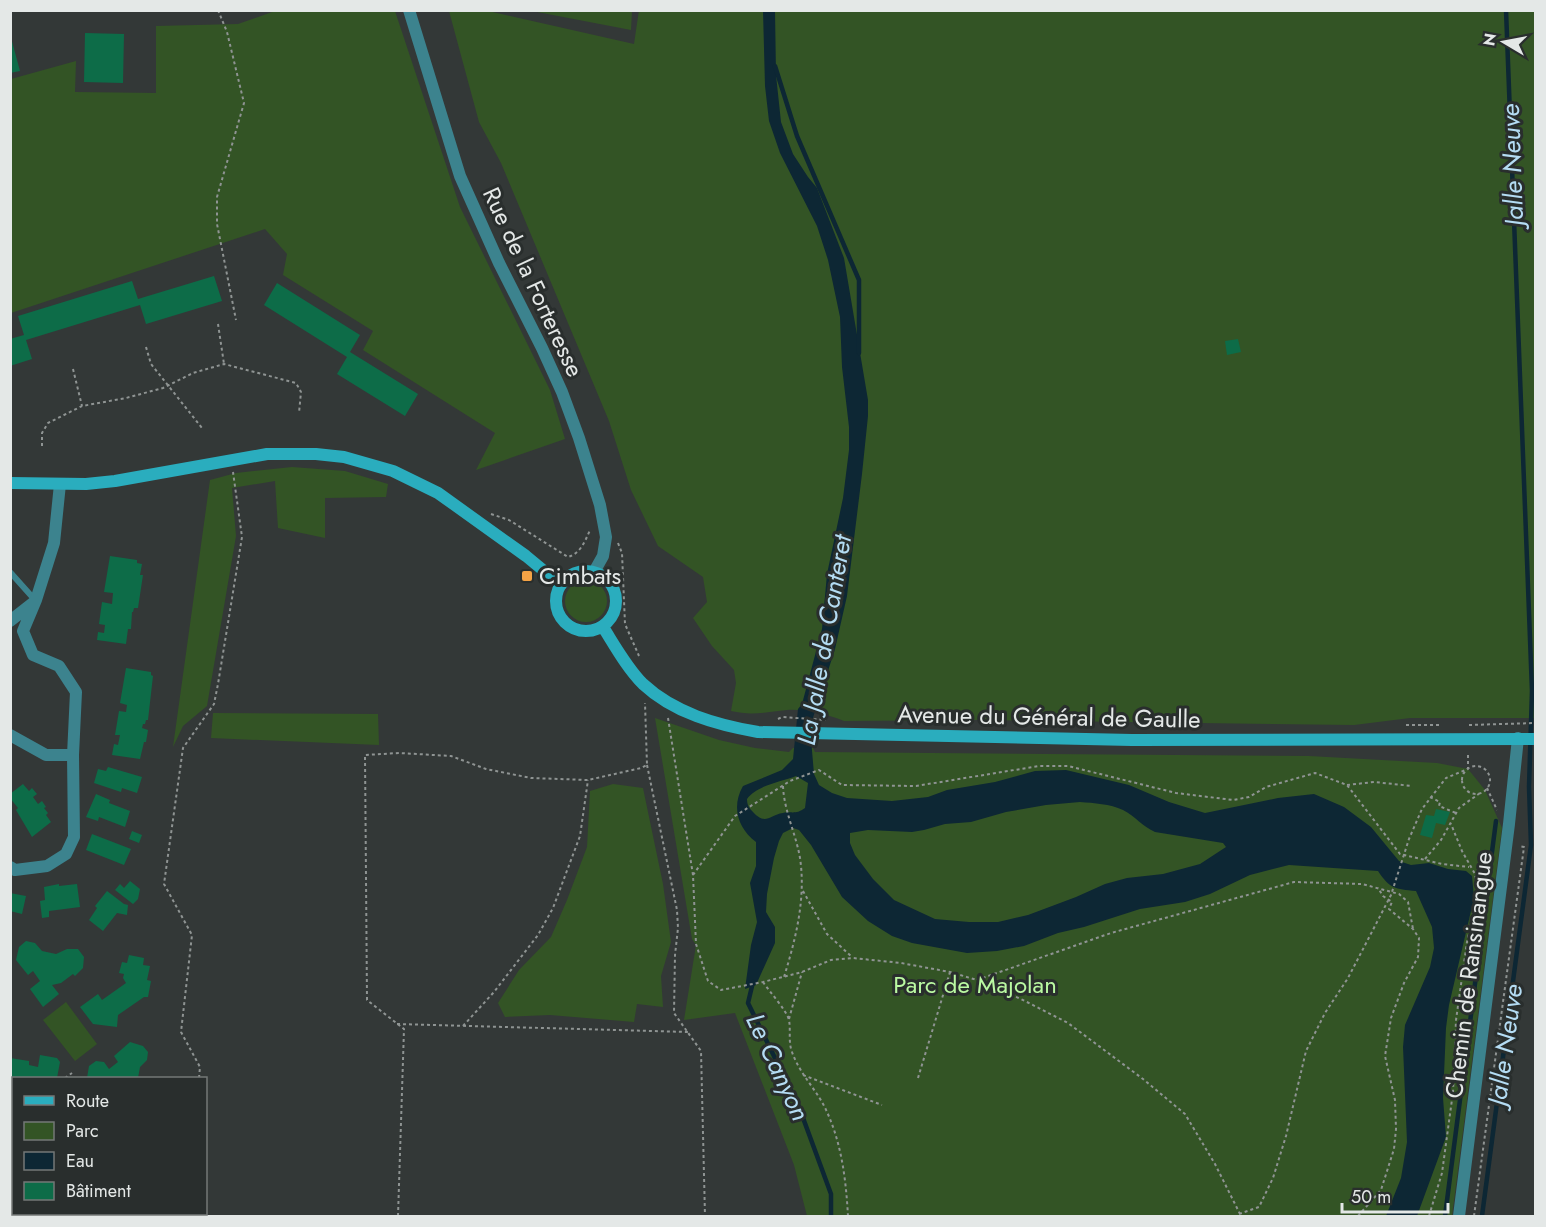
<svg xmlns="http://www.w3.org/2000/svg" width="1546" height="1227" viewBox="0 0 1546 1227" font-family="Jost,sans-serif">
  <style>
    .green { fill: #335425 }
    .water { fill: #0d2734; fill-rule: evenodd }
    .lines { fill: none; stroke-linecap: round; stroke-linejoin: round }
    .stream { stroke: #0d2734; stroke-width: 4.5 }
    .building { fill: #0d6c48 }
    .path { stroke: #8f9493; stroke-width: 2; stroke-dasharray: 3 3; stroke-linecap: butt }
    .service { stroke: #3c838e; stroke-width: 6 }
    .minor { stroke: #3c838e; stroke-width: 12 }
    .secondary { stroke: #2aadbe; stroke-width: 12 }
    .poi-dot { fill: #f5a345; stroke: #292e2d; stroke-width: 2 }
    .labels { text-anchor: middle; stroke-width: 6; stroke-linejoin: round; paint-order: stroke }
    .street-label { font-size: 24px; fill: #e4e8e7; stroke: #292e2d }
    .poi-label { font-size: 24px; fill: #e4e8e7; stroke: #292e2d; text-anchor: start }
    .park-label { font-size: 24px; fill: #baf9a2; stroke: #292e2d }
    .water-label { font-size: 26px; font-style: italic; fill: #b4dcf3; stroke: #292e2d }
  </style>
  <rect width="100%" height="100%" fill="#333837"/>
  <path class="green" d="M639 10 1535 11V718H1410L1354 725 978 720 844 721C826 714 806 709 787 710 766 712 752 716 731 711L736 683 734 670 712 646 693 618 707 602 703 577 658 546 631 490 609 421 501 163 479 122 449 11H488L634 44Z
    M275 11H395L460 207 550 390 565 439 476 470 495 433 363 350 373 331 283 275 287 254 265 229 11 313V79L76 61 75 92 156 93V26L238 24Z
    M532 11H632L631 30Z
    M292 467 345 471 388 484 386 497 325 498V538L278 528 275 481 232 488 236 536 207 706 183 726 173 747 210 480 236 473Z
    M565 601a21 21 0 1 1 42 0a21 21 0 1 1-42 0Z
    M213 713 378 714 379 745 211 738Z
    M655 718 719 740 755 748 789 752 793 748H813L815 752 1309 756 1437 763 1468 769 1485 790 1502 828 1452 1216H807L794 1165 735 1013 684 1020 696 945 692 939Z
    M613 784 643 788 663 884 671 942 661 976 663 1007 637 1004 634 1022 550 1015 505 1017 498 1003 519 970 551 937 567 900 587 847 590 791Z
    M66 1002 97 1044 75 1061 43 1020Z"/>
  <path class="water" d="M763 11H775L776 75 781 122 793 154 808 177 817 188 844 258 868 400V416L862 474 847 596 835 649 810 727 814 774 819 785 832 793 847 798 892 801 928 797 947 790 995 782 1035 771 1066 770 1129 785 1169 802 1205 813 1278 798 1314 794 1344 807 1371 827 1399 861 1411 865 1429 863 1448 869 1466 871 1472 876 1474 898 1449 1005 1446 1028 1443 1098 1446 1137 1417 1216H1386L1401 1178 1407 1142 1403 1047 1405 1025 1430 967 1434 948 1432 927 1416 891C1395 889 1390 889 1378 871L1289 865 1250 875 1210 894 1185 902 1140 909 1084 927 1058 933 1024 946 997 951 967 953 912 943 892 936 868 921 842 897 811 845 799 830 793 828 783 833 779 841 774 858 767 894 766 912 775 927V943L756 985 745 989 751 945 757 922 750 883 756 866V842C738 828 731 807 743 786L782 770 793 759 798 709 802 704 822 629 827 574 843 498 849 450V427L842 367 840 317 828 260 817 226 780 153 769 121 765 86ZM796 776 808 783 805 808C796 815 792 811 783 813 769 815 766 826 753 812 749 808 747 805 747 799 757 785 781 782 796 776ZM1080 802C1094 803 1110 804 1123 810 1135 816 1143 827 1155 832L1223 843 1226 847 1200 864 1163 874 1127 878 1105 884 1076 897 1028 915 998 922H969L935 919 894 900 873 879 855 855 850 843V833L868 830 912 832 924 830 945 824 971 822 1006 812 1046 805Z"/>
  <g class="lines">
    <path class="stream" d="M775 66 797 136 859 280V353
      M753 982 748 1003 799 1107 831 1194V1216
      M1445 1216 1496 821
      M1482 1216 1531 845 1529 787 1532 691 1506 10"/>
  </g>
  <path class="building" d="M85 33 124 34 123 83 84 82Z
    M10 34 20 71 10 73Z
    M214 276 222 301 146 324 140 305 26 340 32 359 10 366V339L24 335 18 316 132 281 138 299Z
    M277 283 360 335 350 352 418 394 405 416 337 374 347 357 264 305Z
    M1238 339 1241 352 1227 355 1225 341Z
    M110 556 137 560V563L142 564 140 575H143L138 608H134L133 612H132L131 629H128L126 644 97 640 98 632 104 633 105 625 99 624 102 602 112 604 113 593 104 592Z
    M126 668 151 672V675L153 676 148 720H146L145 724H143L142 728 148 730 146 742H144L140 759 112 755 114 744 118 745 120 735H115L119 711 126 712 127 705 120 703Z
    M108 767 142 777 137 793 122 788 121 792 94 783 98 769 106 771Z
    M23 784 29 791 32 788 37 794 33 797 38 804 42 801 46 807 44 808 48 813 46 815 51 822 32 837 16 810 18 808 10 798V794Z
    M96 794 110 800 109 803 130 811 125 827 99 817 98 821 86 817Z
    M1436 809 1450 812 1445 825 1436 823 1432 838 1420 835 1426 815 1434 816Z
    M132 831 142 835 139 843 129 839Z
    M92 834 131 849 124 865 86 850Z
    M130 881 140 889 138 899 133 904 115 890 120 884 124 888Z
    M59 884V886L77 884 80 907 49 911V917L42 918 40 901 45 900 44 887Z
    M107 891 124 904 128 905 127 915 117 913 103 931 89 920 97 908 95 906Z
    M10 893 26 896 22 914 10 911Z
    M26 941 35 943 42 951 56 954 67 949H78L84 957 83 968 75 976 73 974 61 983 52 985 59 994 43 1007 30 989 40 981 33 971 28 975 16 960 19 947Z
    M129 955 144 958 143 965 150 966 147 980 151 981 148 997H144L118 1015 117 1027 93 1024 80 1007 98 994 102 1000 126 983 123 978 124 974 119 973 122 962 127 963Z
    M130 1042 143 1046 148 1052 147 1060 140 1067 138 1078H87L89 1066 96 1061 104 1062 109 1069 118 1062 114 1056Z
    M40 1055 57 1058 60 1062 57 1078H14V1082H10V1058L29 1061V1065L38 1067Z"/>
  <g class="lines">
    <path class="path" d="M218 10 227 32 244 103 217 197V224L236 320
      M218 324 224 364
      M146 347 151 364 202 428
      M73 369 82 406
      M42 446V433L48 423 82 406 126 398 163 388 193 373 224 364 296 383 301 392 299 413
      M491 514 509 520 568 557C581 553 585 541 590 530
      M618 543 622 553 625 624 639 656
      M668 718 693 875 696 944 708 981 721 990 763 982 802 972 831 960 853 958 901 963 950 972 977 980 1021 999 1068 1023 1143 1079 1185 1114 1215 1164 1241 1216
      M778 719 782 717 826 720
      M1406 725H1442
      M1469 725 1536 723
      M647 765 677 910 678 928 675 955 674 1013 701 1051 705 1216
      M1462 780a14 14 0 1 1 28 0a14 14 0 1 1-28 0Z
      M1347 785 1374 782 1412 786
      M783 786C784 811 796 834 800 858 806 898 796 938 784 977
      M1487 788 1497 810
      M1430 797 1440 802 1439 806 1456 813
      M1425 859 1441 840 1459 808 1480 793
      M693 875 735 816 790 781 819 770 842 785 916 786 1039 766H1068L1176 793 1233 800 1249 797 1266 787 1315 773 1347 785 1400 854 1442 864 1469 867
      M803 891 827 934 852 957
      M977 980 1111 933 1294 882 1362 884 1399 894 1408 902 1413 929
      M763 982C769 991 787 1011 789 1020 791 1031 788 1041 792 1052 800 1075 818 1091 827 1112 842 1145 846 1181 848 1216
      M789 1019 802 972
      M397 1024 688 1032
      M463 1026 494 992 538 935 553 908 580 836 588 780
      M803 1075 882 1105
      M65 1078 72 1073
      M199 1078 200 1067 181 1032 192 935 164 884 183 748 214 704 218 684 242 537 233 472
      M918 1078 950 972
      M10 1121 14 1119
      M10 1151 14 1152
      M10 1199 14 1197
      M1239 1214 1259 1207 1273 1178 1286 1136 1306 1051 1325 1013 1348 978 1391 895 1409 839 1422 809 1446 778 1468 769V752
      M159 1216V1214
      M398 1216 404 1029 367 1000 365 755 399 753 451 756 486 769 531 778 588 780 641 768 647 765 645 703
      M1358 1216 1381 1190 1394 1149 1396 1129 1395 1100 1385 1056 1391 1018 1404 983 1418 957 1419 938 1413 929 1389 909 1392 902 1383 896 1378 888
      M1429 1216 1442 1173 1453 1092 1456 1020 1467 942 1478 889 1475 874 1462 851 1451 824
      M1474 1216 1524 847 1519 846"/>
    <path class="service" d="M10 572 35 600"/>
    <path class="minor" d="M409 10 460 176 499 263 542 348 562 392 579 438 600 505 606 537 603 556 594 572
      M10 621 33 603
      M10 735 46 755H73
      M10 867 15 870 47 866 66 854 74 837 73 755 76 692 59 666 33 655 23 631 36 600 54 543 60 484
      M1459 1216 1509 824 1518 738"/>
    <path class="secondary" d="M10 483 86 484 115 481 267 454H316L344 457 393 471 438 493 526 556 561 585
      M556 601a30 30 0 1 1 60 0a30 30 0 1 1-60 0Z
      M603 627C615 646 627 668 643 684 674 713 717 725 758 732L1132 740 1536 739"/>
  </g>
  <rect class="poi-dot" x="521" y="570" width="12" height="12" rx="3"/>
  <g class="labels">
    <g class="street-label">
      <text transform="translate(533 282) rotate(65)" y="8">Rue de la Forteresse</text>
      <text transform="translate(1049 717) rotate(1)" y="8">Avenue du Général de Gaulle</text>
      <text transform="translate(1469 975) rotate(-83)" y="8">Chemin de Ransinangue</text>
    </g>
    <g class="poi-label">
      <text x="539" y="584">Cimbats</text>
    </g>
    <g class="park-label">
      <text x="975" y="993">Parc de Majolan</text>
    </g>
    <g class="water-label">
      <text transform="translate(1512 165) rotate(-92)" y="9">Jalle Neuve</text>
      <text transform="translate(824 640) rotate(-80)" y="9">La Jalle de Canteret</text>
      <text transform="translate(1505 1045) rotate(-82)" y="9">Jalle Neuve</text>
      <text transform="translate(778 1067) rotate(65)" y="9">Le Canyon</text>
    </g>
  </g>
  <rect width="1546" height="1227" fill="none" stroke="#e4e8e7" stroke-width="24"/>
  <rect x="12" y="1077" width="195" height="138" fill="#292e2d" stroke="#747877" stroke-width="1.5"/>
  <rect x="24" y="1096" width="30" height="9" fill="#2aadbe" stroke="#747877" stroke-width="1.5"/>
  <text x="66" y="1107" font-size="18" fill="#e4e8e7">Route</text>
  <rect x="24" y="1122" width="30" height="18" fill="#335425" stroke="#747877" stroke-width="1.5"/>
  <text x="66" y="1137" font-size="18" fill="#e4e8e7">Parc</text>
  <rect x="24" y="1152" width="30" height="18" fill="#0d2734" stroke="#747877" stroke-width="1.5"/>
  <text x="66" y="1167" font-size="18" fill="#e4e8e7">Eau</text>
  <rect x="24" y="1182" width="30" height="18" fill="#0d6c48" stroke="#747877" stroke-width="1.5"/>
  <text x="66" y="1197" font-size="18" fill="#e4e8e7">Bâtiment</text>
  <g transform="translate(1504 42) rotate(280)" stroke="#292e2d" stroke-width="4.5" paint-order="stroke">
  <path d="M0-4.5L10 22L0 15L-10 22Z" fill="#e4e8e7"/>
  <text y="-9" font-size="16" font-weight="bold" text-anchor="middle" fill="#e4e8e7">N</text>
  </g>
  <path d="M1342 1203v9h106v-9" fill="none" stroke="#e4e8e7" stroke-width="3"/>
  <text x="1351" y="1203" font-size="18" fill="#e4e8e7" stroke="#292e2d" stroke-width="4.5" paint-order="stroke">50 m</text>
</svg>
